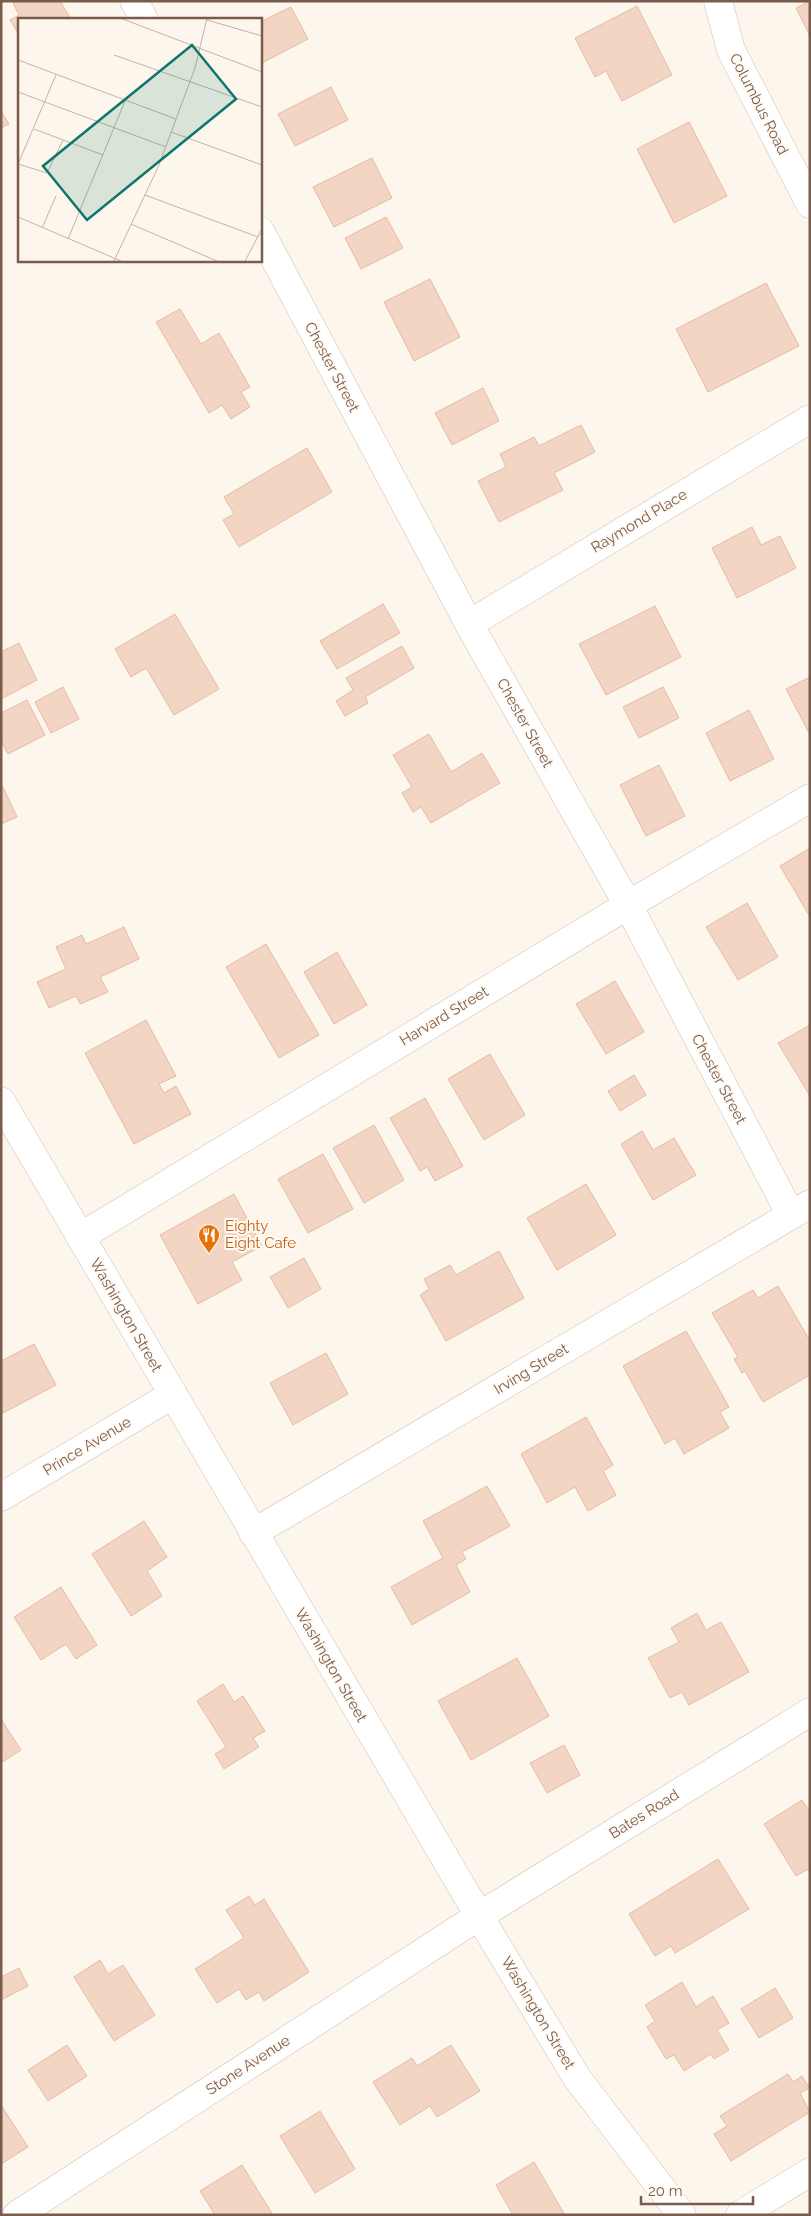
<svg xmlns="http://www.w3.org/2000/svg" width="811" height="2216" viewBox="0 0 811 2216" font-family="Raleway,sans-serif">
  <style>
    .building { fill: #f3d5c3; stroke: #e6bba3 }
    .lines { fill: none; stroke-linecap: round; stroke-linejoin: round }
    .street-casing { stroke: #d1beb0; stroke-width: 29 }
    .secondary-casing { stroke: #d6c0b0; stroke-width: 29 }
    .street { stroke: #fff; stroke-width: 28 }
    .secondary { stroke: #fff; stroke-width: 28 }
    .labels { text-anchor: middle; stroke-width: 4; stroke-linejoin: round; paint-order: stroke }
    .street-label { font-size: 15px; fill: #7a5c4d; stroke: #fffaf3 }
    .food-label { font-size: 15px; fill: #c56008; stroke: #fffaf3; text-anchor: start }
    .inset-road { fill: none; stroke: #c5b3a7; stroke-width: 1 }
    .view { fill: #0f766e; fill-opacity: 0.15; stroke: #0f766e; stroke-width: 2.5 }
    .inset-edge { fill: none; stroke: #7a5c4d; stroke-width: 2.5 }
  </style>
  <rect width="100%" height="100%" fill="#fdf6ec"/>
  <path class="building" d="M16 1H60L71 19H19V35L10 20 19 15 13 3Z
    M810 1V36L796 8Z
    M637 6 672 75 622 101 606 71 595 77 575 38Z
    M291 7 308 39 260 64V22Z
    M331 87 348 120 295 146 278 114Z
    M1 111 9 124 1 128Z
    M689 122 727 196 674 223 637 149Z
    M372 158 392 198 334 227 313 187Z
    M386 217 403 248 361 269 345 238Z
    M430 279 460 337 414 361 384 302Z
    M766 283 799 346 708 392 676 329Z
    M180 309 201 344 219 333 250 387 241 392 250 407 231 419 222 405 209 413 156 322Z
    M483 388 499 421 452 445 435 413Z
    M581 425 595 452 554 473 563 490 499 522 478 481 506 467 500 454 534 437 539 446Z
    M307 448 332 492 239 547 223 520 234 514 224 497Z
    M752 527 761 545 780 536 796 568 737 598 712 548Z
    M383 604 400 633 337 669 320 641Z
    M655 606 681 657 606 695 579 644Z
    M175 614 219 689 174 715 146 668 131 677 115 649Z
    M19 643 37 680 1 699V652Z
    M402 646 414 668 365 697 368 703 345 716 336 701 353 690 346 678Z
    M810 677V733H809L786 689Z
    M63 687 79 719 51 733 35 702Z
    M663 687 679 718 639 738 623 707Z
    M27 700 45 735 8 754 1 741V713Z
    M749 710 774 759 730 781 706 733Z
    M429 734 451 772 482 753 500 783 431 823 421 807 413 812 402 793 412 787 393 755Z
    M659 765 685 816 646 836 620 785Z
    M1 783 17 817 1 824Z
    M810 848V917L780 866Z
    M747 903 778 957 738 980 706 927Z
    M124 927 139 959 100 977 108 992 80 1004 76 996 49 1008 37 982 66 969 56 947 82 935 86 944Z
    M266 944 319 1035 279 1058 226 967Z
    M337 952 367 1005 334 1024 304 972Z
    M615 981 644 1032 606 1054 576 1004Z
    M146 1020 176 1076 159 1084 164 1093 176 1086 191 1114 134 1144 85 1053Z
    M810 1025V1096L778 1043Z
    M490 1054 525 1115 484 1140 448 1079Z
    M634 1075 646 1095 620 1111 608 1091Z
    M425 1098 463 1166 435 1181 427 1167 420 1171 390 1118Z
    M374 1125 404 1180 364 1203 333 1148Z
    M642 1131 653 1150 674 1138 696 1175 653 1200 621 1144Z
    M323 1154 353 1209 308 1233 278 1179Z
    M586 1184 616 1235 557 1270 527 1218Z
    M234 1194 262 1246 232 1262 242 1280 198 1304 160 1235Z
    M499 1251 524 1298 446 1341 420 1295 429 1289 424 1279 450 1265 456 1275Z
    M304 1258 321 1289 288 1308 270 1277Z
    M778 1286 810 1341V1375L763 1402 745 1371 742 1373 734 1359 738 1357 712 1313 753 1290 758 1298Z
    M686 1331 729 1407 720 1412 729 1428 684 1454 675 1438 665 1444 623 1366Z
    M34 1344 56 1385 1 1414V1361Z
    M326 1353 348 1394 293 1425 270 1383Z
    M586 1417 613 1465 603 1471 616 1495 588 1511 575 1487 547 1503 521 1454Z
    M487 1486 510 1526 462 1552 466 1559 456 1565 470 1592 412 1625 391 1587 443 1558 423 1521Z
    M144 1521 167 1557 147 1571 162 1596 131 1616 92 1554Z
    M61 1587 97 1645 76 1659 66 1644 41 1660 14 1617Z
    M697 1613 706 1630 721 1622 749 1672 689 1705 682 1692 670 1698 648 1658 679 1642 671 1628Z
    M517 1658 549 1716 471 1760 438 1701Z
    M223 1684 234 1702 243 1696 265 1731 253 1738 259 1747 224 1769 215 1754 226 1747 197 1701Z
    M1 1719 21 1750 1 1763Z
    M564 1745 580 1775 547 1793 530 1763Z
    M802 1800 810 1812V1868L796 1876 764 1824Z
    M718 1859 749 1909 675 1953 671 1946 655 1956 629 1914Z
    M249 1896 255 1905 264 1899 309 1972 264 2001 259 1992 246 2000 239 1989 217 2003 195 1969 244 1938 226 1910Z
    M100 1960 108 1974 123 1965 155 2015 114 2041 74 1977Z
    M19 1968 28 1986 1 2000V1977Z
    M682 1982 696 2007 713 1996 729 2023 717 2030 729 2050 714 2059 711 2054 684 2071 674 2055 666 2059 647 2027 655 2021 645 2005Z
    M775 1988 793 2018 759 2038 741 2009Z
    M67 2045 87 2076 48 2101 28 2070Z
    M451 2045 480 2091 437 2117 430 2106 400 2125 373 2082 412 2058 417 2066Z
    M788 2074 793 2082 802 2076 809 2088 800 2093 810 2112 731 2161 714 2134 727 2126 720 2116Z
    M1 2105 28 2147 1 2164Z
    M320 2111 355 2169 315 2193 280 2136Z
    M534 2162 565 2215H513L496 2185Z
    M242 2165 273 2215H215L200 2191Z"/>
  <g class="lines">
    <g class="street-casing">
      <path id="street" d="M134 1 144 19
        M718 1 731 50 810 204
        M260 231 469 624 628 905 791 1215
        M469 624 810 419
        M80 1237 628 905 810 798
        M1 1497 172 1395
        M253 1533 810 1204
        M17 2215 479 1916 810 1712
        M740 2215 810 2172"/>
    </g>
    <g class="secondary-casing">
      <path id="secondary" d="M1 1101 479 1916 577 2078 682 2215"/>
    </g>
    <use href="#street" class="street"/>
    <use href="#secondary" class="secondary"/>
  </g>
  <defs>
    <g id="restaurant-pin" transform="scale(1.125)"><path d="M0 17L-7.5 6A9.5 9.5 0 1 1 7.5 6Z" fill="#e8710a" stroke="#fffaf3"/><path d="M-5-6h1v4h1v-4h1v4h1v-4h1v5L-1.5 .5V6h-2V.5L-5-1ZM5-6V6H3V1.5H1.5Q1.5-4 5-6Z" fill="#fff"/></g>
  </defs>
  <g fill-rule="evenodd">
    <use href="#restaurant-pin" x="209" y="1235"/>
  </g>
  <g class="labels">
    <g class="street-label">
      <text transform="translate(759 104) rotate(63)" y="5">Columbus Road</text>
      <text transform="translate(332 367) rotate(62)" y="5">Chester Street</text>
      <text transform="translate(639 521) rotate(-31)" y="5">Raymond Place</text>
      <text transform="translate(525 723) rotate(61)" y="5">Chester Street</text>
      <text transform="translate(444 1016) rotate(-31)" y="5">Harvard Street</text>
      <text transform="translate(719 1079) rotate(62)" y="5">Chester Street</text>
      <text transform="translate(126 1315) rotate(60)" y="5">Washington Street</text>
      <text transform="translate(531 1369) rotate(-31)" y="5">Irving Street</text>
      <text transform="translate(87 1446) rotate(-31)" y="5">Prince Avenue</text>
      <text transform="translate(331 1665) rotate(60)" y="5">Washington Street</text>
      <text transform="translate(644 1814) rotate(-32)" y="5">Bates Road</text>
      <text transform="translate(538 2013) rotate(59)" y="5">Washington Street</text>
      <text transform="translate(248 2065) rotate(-33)" y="5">Stone Avenue</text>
    </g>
    <g class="food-label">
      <text x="225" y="1231">Eighty<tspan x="225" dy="17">Eight Cafe</tspan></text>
    </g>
  </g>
  <g transform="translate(18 18)">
    <rect width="244" height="244" fill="#fdf6ec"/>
    <path class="inset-road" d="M102 0 244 54M189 2 244 18M96 37 244 89M0 42 158 101M0 74 148 129M16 111 85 137M153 114 244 147M0 146 38 57M0 146 29 155 45 122M127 177 240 219M0 199 103 243M113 206 199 243M24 210 38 178M50 221 107 83M96 243 141 147 177 50 189 0M227 243 244 211"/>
    <path class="view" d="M174 27 218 81 69 202 25 148Z"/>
    <rect width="244" height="244" class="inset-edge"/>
  </g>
  <rect width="811" height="2216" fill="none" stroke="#7a5c4d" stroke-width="5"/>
  <path d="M641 2196v8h112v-8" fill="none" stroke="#7a5c4d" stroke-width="2.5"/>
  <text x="648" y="2196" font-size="15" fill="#7a5c4d" stroke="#fffaf3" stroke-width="4" paint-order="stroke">20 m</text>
</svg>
